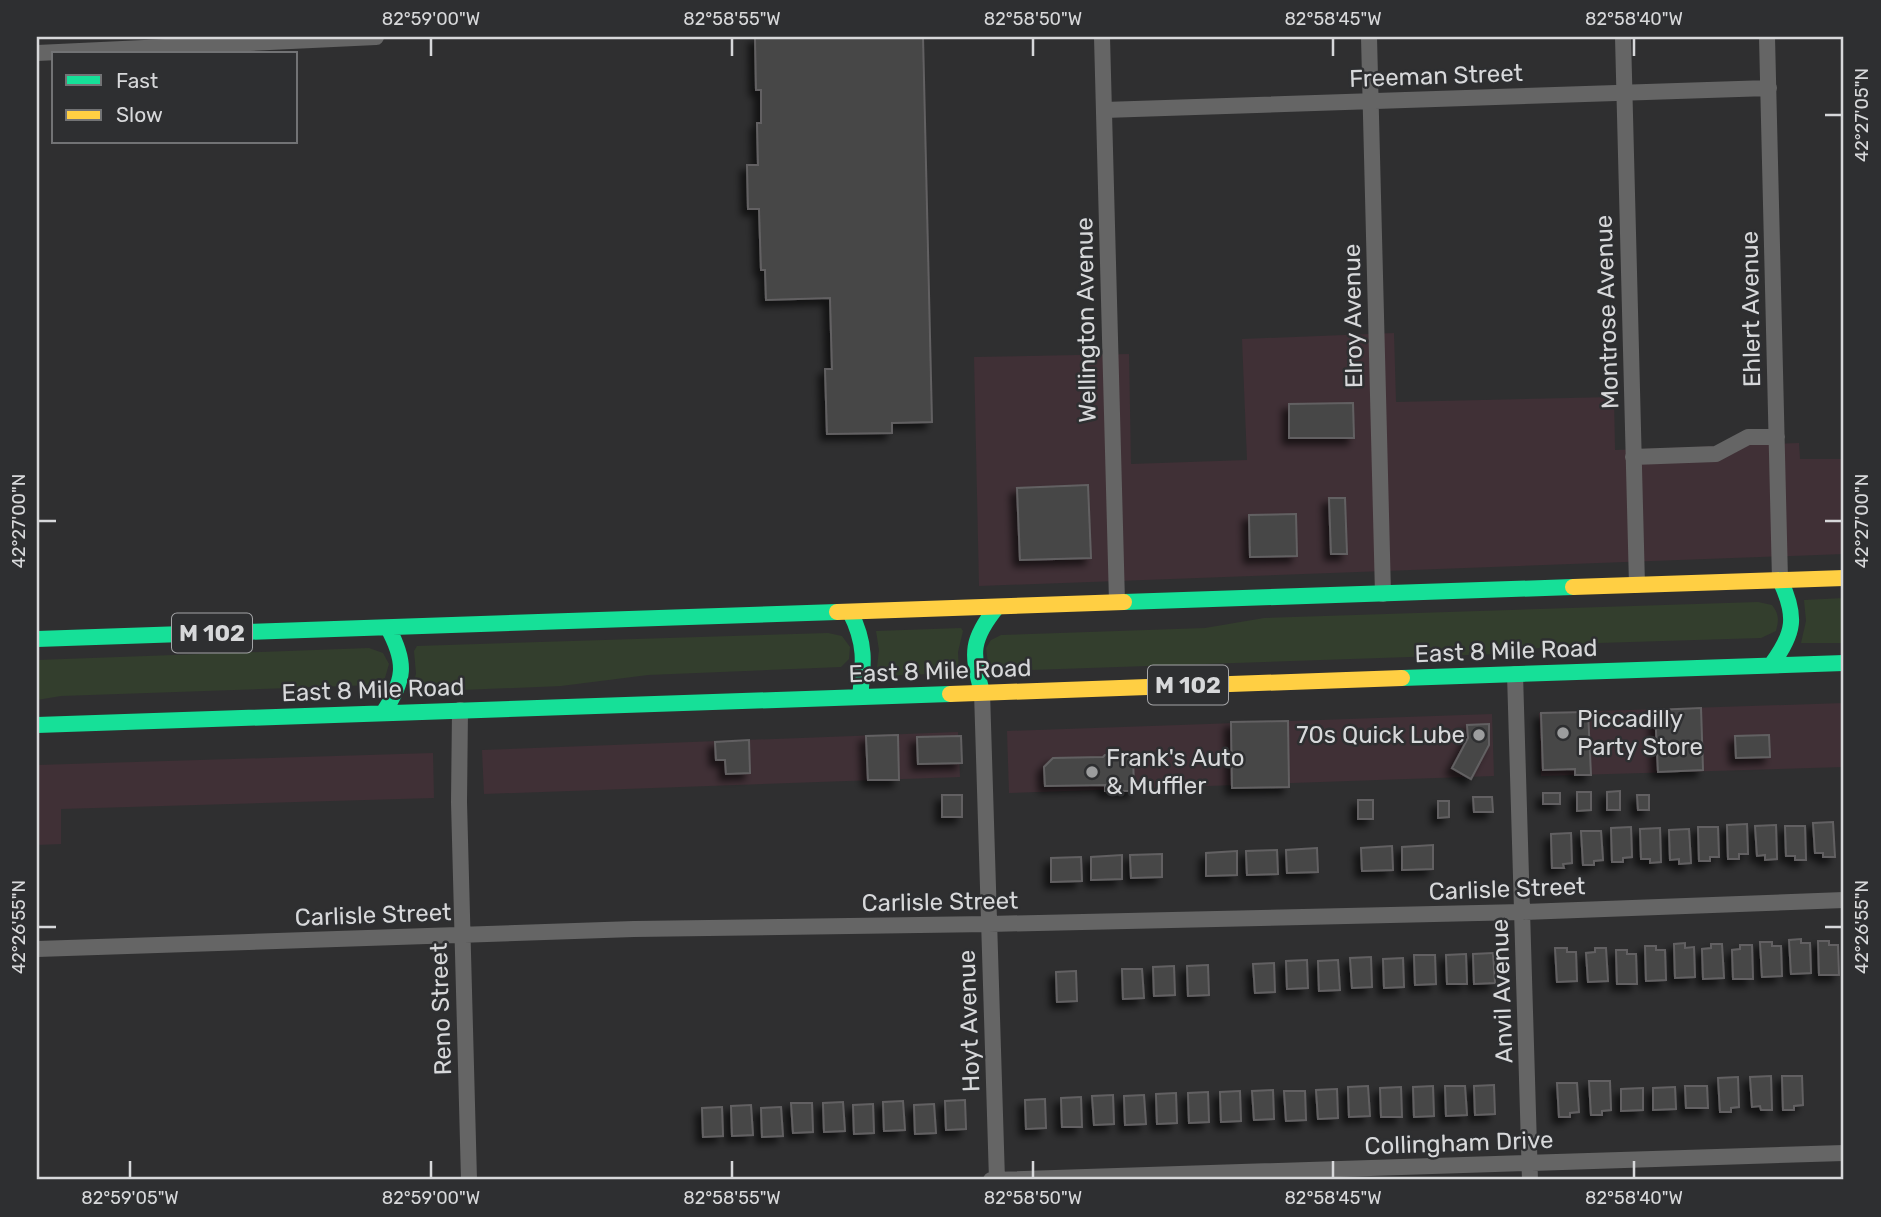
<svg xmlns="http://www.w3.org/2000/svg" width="1881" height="1217" viewBox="0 0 1881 1217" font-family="Rubik,sans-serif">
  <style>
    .commercial { fill: #403036 }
    .green { fill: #333e2d }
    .building { fill: #464646; stroke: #626162; stroke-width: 2; filter: url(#shadow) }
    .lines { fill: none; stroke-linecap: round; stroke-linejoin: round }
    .street { stroke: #656565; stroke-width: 16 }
    .fast { stroke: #16e098; stroke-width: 16 }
    .slow { stroke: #ffcf43; stroke-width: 16 }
    .ticks { fill: none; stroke: #d7d8da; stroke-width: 2.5 }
    .poi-dot { fill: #9c9d9e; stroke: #2e2f31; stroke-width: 2.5 }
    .labels { text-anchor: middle; stroke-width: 5; stroke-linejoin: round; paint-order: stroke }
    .shield { fill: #2e2f31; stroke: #a4a5a7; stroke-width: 2 }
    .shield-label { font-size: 23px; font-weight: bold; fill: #d7d8da }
    .street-label { font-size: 24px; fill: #d7d8da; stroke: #2e2f31 }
    .poi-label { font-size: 24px; fill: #d7d8da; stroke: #2e2f31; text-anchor: start }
    .neatline { fill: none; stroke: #d7d8da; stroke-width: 2.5 }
    .ticks-label { font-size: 18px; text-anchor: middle; fill: #d7d8da }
  </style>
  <defs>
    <filter id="shadow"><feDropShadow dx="-6" dy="6" stdDeviation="3.5" flood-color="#0009"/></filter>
  </defs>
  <rect width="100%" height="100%" fill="#2f2f30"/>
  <path class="commercial" d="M1394 333 1396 402 1614 397 1615 450 1799 443 1800 459H1844V554L979 586 974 357 1129 354 1131 464 1247 460 1242 339Z
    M1844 703V767L1541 776 1539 713Z
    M1492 714 1494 776 1009 793 1007 731Z
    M958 732 960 777 484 794 482 750Z
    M433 753 434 798 61 809V844L37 845V765Z"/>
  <path class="green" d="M1844 598V643H1801L1806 621 1804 600Z
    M1758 602 1772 605C1779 614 1779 620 1776 631L1761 638 1566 644 1498 654 1000 671 988 664 986 648 991 640 1001 635 1205 628 1264 618Z
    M961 628 963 631 958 652 959 673 876 676 879 650 876 631Z
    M828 633 842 636 850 647 849 659 841 667 648 675 561 686 414 692 411 689 416 674 414 651 417 646Z
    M369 648 383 653 389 664 385 678 373 685 61 696 37 700V660Z"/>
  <path class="building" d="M755 37H923L932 422 892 423V433L827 434 825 369H832L830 298 766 300 765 270H761L759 209H748L747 165H758L757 123H761V90H756Z
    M1353 403 1354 438H1289V404Z
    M1088 485 1091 558 1020 560 1017 488Z
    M1329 498H1345L1347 554H1331Z
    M1296 514 1297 556 1250 557 1249 515Z
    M1701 708 1703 770 1658 772 1655 710Z
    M1588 712 1591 775H1575V769L1543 770 1541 713Z
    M1288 721 1289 787 1232 788 1231 722Z
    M1489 724V745L1471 779 1452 768 1468 738 1467 725Z
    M898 735 899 780H868L866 736Z
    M1769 735 1770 757 1736 758 1735 736Z
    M961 736 962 763 918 764 917 737Z
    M749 740 750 773 726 774 725 760H716L715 742Z
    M1133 754 1134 791H1105V785L1045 786 1044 767 1053 758 1103 757 1105 755Z
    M1620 791V810H1607V792Z
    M1577 792H1591V810L1577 811Z
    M1543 793H1560V804H1543Z
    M942 795H962V817H942Z
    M1637 795H1649V810H1638Z
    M1473 797H1492L1493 812H1474Z
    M1358 800H1373V819H1358Z
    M1438 801H1449V817L1438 818Z
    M1833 822 1835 857H1823V853H1815L1813 823Z
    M1747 824 1748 854H1739V859H1728L1727 825Z
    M1776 825 1777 859 1765 860V855L1757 856 1755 826Z
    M1785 826H1805L1806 860H1795V856H1786Z
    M1631 827 1632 857 1623 858V862H1612L1611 828Z
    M1698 827H1718L1719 857H1710V861H1699Z
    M1660 828 1661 862 1650 863V859H1641L1640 829Z
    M1689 829 1691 863 1679 864V859L1670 860 1669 830Z
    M1581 831H1601L1603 860 1594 861V865H1583Z
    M1571 833 1572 863 1563 864 1564 868H1552L1551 834Z
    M1433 845V869L1402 870V847Z
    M1392 846 1393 870 1362 871 1361 848Z
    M1317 848 1318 872 1287 873 1286 850Z
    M1277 850 1278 874 1247 875 1246 851Z
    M1237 851V875L1206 876V853Z
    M1162 854V877L1131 878 1130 855Z
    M1122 855V879L1091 880V857Z
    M1081 857 1082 881 1051 882V858Z
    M1801 939V943H1810L1811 973 1791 974 1789 940Z
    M1818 941H1829V945H1838L1839 975H1819Z
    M1760 942H1772V946H1781L1782 976 1762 977Z
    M1685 943V948L1694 947 1695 977 1675 978 1674 944Z
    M1711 944H1722L1724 978 1703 979 1702 949 1711 948Z
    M1740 945H1752L1753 979H1733L1732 950 1740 949Z
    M1645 946H1656V950H1665L1666 980 1646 981Z
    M1555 948H1567V952H1576L1577 981 1557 982Z
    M1595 948H1606L1608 981 1588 982 1586 953 1595 952Z
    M1616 950H1627V954H1636L1637 984H1617Z
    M1493 953 1495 983 1474 984 1473 954Z
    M1466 954 1467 984H1447L1446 955Z
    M1414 955H1435L1436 984 1415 985Z
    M1371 957 1372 987 1352 988 1350 958Z
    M1403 958 1404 987 1384 988 1383 959Z
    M1307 960 1308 988 1287 989 1286 961Z
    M1338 960 1340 990 1319 991 1318 961Z
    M1274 963 1275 992 1255 993 1253 964Z
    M1208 965 1209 995 1188 996 1187 966Z
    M1174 966 1175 995 1154 996 1153 967Z
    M1122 969H1142L1144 998 1123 999Z
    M1076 971 1077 1001 1057 1002 1056 972Z
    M1771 1076 1772 1110H1761L1760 1106 1752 1107 1750 1077Z
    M1782 1076H1802L1803 1105 1794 1106V1110H1783Z
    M1738 1077 1739 1107 1731 1108V1112H1720L1718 1078Z
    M1589 1081H1610L1611 1110 1602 1111V1115H1591Z
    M1557 1083H1577L1579 1112 1570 1113V1117H1559Z
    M1494 1085 1495 1114 1475 1115 1474 1086Z
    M1368 1086 1370 1116 1349 1117 1348 1087Z
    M1433 1086 1434 1116 1414 1117 1413 1087Z
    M1445 1086H1465L1467 1115 1446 1116Z
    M1685 1086H1707L1708 1108H1686Z
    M1401 1087 1402 1117H1381L1380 1088Z
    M1675 1087 1676 1109 1653 1110V1088Z
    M1643 1088V1110L1621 1111V1089Z
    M1337 1089 1338 1118 1318 1119 1316 1090Z
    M1273 1090 1274 1119 1254 1120 1252 1091Z
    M1240 1091 1241 1121 1221 1122 1220 1092Z
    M1284 1091H1305L1306 1120 1286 1121Z
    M1208 1092 1209 1122 1189 1123 1188 1093Z
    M1176 1093 1177 1123 1157 1124 1156 1094Z
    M1113 1095 1114 1124 1094 1125 1092 1096Z
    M1144 1095 1146 1124 1125 1125 1124 1096Z
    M1081 1097 1082 1127H1062L1061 1098Z
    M1045 1099 1046 1128 1026 1129 1025 1100Z
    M965 1100 966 1129 946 1130 945 1101Z
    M903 1101 905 1130 884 1131 883 1102Z
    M843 1102 845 1131 824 1132 823 1103Z
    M791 1103H812L813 1132 793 1133Z
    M873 1104 874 1133 854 1134 853 1105Z
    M934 1104 936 1133 915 1134 914 1105Z
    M751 1105 753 1135 732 1136 731 1106Z
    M722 1107 723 1136 703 1137 702 1108Z
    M781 1107 783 1136 762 1137 761 1108Z"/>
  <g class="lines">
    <path class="street" d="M1102 37 1117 602
      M1369 37 1383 594
      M1623 37 1637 585
      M1767 37 1780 580
      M37 53 376 37
      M1104 110 1769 88
      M1633 457 1716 454 1748 437H1777
      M1515 674 1530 1180
      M982 692 997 1180
      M460 710 459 802 469 1180
      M37 949 634 929 989 924 1522 912 1844 900
      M991 1180 1844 1153"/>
    <path class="fast" d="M1124 602 1573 587
      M850 612C866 643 864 663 860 696
      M37 639 837 612
      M1771 665C1795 633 1797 616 1780 580
      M1402 678 1844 663
      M982 692C971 653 971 639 997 607
      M383 713C405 680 407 663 388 628
      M37 725 950 694"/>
    <path class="slow" d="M1573 587 1844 578
      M837 612 1124 602
      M950 694 1402 678"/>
  </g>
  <path class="ticks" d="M431 38V56M732 38V56M1033 38V56M1333 38V56M1634 38V56M1825 115H1842M38 521H56M1825 521H1842M38 927H56M1825 927H1842M130 1161V1178M431 1161V1178M732 1161V1178M1033 1161V1178M1333 1161V1178M1634 1161V1178"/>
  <g class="poi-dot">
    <circle cx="1563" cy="733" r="7"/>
    <circle cx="1479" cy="735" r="7"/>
    <circle cx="1092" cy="772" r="7"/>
  </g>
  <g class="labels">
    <g class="shield">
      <rect x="172" y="613.5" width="80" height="39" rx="5"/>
      <rect x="1148" y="665.5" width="80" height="39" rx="5"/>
    </g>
    <g class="shield-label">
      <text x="212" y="641">M 102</text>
      <text x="1188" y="693">M 102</text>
    </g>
    <g class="street-label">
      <text transform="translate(1436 76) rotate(-2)" y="8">Freeman Street</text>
      <text transform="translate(1751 309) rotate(-91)" y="8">Ehlert Avenue</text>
      <text transform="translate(1607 312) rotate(-92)" y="8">Montrose Avenue</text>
      <text transform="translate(1353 316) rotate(-91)" y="8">Elroy Avenue</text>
      <text transform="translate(1086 320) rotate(-91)" y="8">Wellington Avenue</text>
      <text transform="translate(1506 651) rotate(-2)" y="8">East 8 Mile Road</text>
      <text transform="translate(940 671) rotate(-2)" y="8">East 8 Mile Road</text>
      <text transform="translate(373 690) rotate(-2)" y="8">East 8 Mile Road</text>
      <text transform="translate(1507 889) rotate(-2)" y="8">Carlisle Street</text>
      <text transform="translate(940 902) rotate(-1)" y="8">Carlisle Street</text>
      <text transform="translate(373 915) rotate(-2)" y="8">Carlisle Street</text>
      <text transform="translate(1502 991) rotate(-92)" y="8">Anvil Avenue</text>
      <text transform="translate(441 1009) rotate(-92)" y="8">Reno Street</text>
      <text transform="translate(969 1021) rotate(-92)" y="8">Hoyt Avenue</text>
      <text transform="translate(1459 1143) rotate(-2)" y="8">Collingham Drive</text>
    </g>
    <g class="poi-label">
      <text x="1577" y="727">Piccadilly<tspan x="1577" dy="28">Party Store</tspan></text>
      <text x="1465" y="743" text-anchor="end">70s Quick Lube</text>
      <text x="1106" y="766">Frank's Auto<tspan x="1106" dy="28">&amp; Muffler</tspan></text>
    </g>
  </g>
  <rect width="1881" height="1217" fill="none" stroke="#2e2f31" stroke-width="77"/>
  <rect x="52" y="52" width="245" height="91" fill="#2e2f31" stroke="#727375" stroke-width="2"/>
  <rect x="66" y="75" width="35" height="10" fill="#16e098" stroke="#727375" stroke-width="2"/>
  <text x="116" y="88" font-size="21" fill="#d7d8da">Fast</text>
  <rect x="66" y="110" width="35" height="10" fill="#ffcf43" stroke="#727375" stroke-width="2"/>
  <text x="116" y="122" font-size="21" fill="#d7d8da">Slow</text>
  <rect x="38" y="38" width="1804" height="1140" class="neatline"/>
  <g class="ticks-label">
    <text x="431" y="25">82°59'00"W</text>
    <text x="732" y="25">82°58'55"W</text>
    <text x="1033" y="25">82°58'50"W</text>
    <text x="1333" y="25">82°58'45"W</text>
    <text x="1634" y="25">82°58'40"W</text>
    <text transform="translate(1862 115) rotate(-90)" y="6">42°27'05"N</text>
    <text transform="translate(19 521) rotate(-90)" y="6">42°27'00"N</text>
    <text transform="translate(1862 521) rotate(-90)" y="6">42°27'00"N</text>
    <text transform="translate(19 927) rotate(-90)" y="6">42°26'55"N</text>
    <text transform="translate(1862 927) rotate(-90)" y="6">42°26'55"N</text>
    <text x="130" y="1204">82°59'05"W</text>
    <text x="431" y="1204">82°59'00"W</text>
    <text x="732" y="1204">82°58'55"W</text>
    <text x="1033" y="1204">82°58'50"W</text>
    <text x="1333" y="1204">82°58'45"W</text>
    <text x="1634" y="1204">82°58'40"W</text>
  </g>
</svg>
